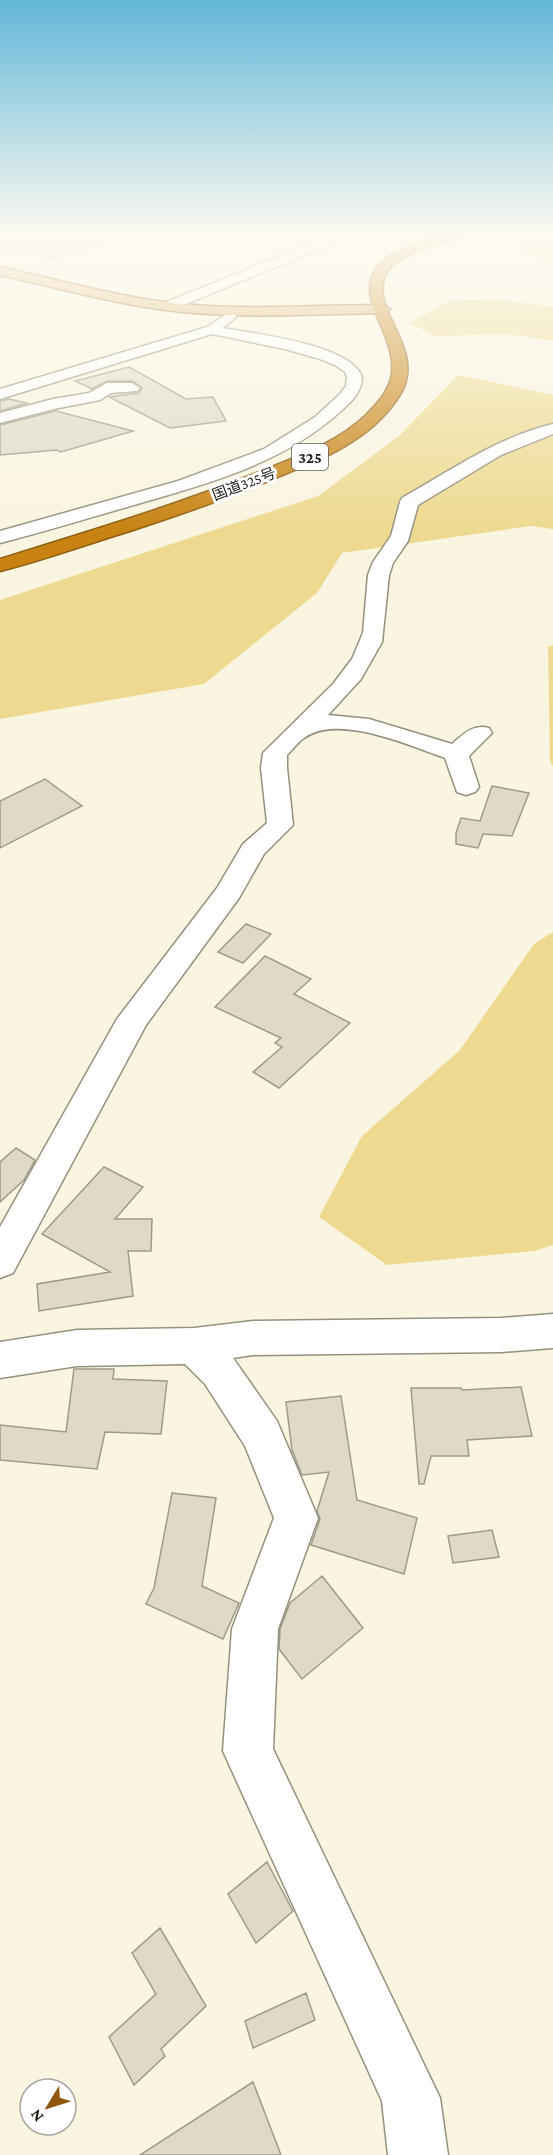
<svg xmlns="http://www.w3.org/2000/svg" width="553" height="2155" viewBox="0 0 553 2155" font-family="'Crimson Pro','Noto Sans JP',serif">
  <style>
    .green { fill: #edda90 }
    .building { fill: #dfdac6; stroke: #9f9b88; stroke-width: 1.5 }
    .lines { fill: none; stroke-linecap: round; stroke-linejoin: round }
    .minor-casing { stroke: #95917e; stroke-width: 3 }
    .major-casing { stroke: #8c5e12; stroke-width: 3 }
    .highway-casing { stroke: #8c5e12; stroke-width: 3 }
    .minor { fill: #fff; fill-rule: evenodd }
    .major { fill: #ddb470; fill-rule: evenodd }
    .highway { fill: #c78211; fill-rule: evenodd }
    .labels { text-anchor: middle; stroke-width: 6; stroke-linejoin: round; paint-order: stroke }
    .far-street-label { font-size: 15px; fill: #1e1c15; stroke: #fff }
    .shield { fill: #fff; stroke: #62605b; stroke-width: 1.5 }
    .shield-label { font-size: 16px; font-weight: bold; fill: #1e1c15 }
  </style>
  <rect width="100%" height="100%" fill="#faf5e0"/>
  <path class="green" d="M553 233V262L522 250 527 234Z
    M496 299 553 307V341L508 334 434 336 410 323 448 301Z
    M458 375 553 395V529L531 526 342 553 317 593 204 684 0 719V600L318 496 399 436Z
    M553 645V766L550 761 548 647Z
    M553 932V1245L534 1251 387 1265 319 1217 362 1136 460 1050 534 944Z"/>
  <path class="building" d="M0 233H115L116 238 52 258 0 247Z
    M129 367 186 399 213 397 226 421 170 428 109 397 139 393 142 388 133 381H107L92 389 75 381Z
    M9 399 27 403 0 411V401Z
    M56 411 133 431 61 452 57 450 0 455V425Z
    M45 779 82 806 0 848V801Z
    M492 786 529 793 512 836 483 834 478 848 456 844V833L461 818 480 821Z
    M246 924 271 934 243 963 218 952Z
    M265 956 311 979 294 994 350 1023 279 1088 253 1072 282 1047 275 1043 281 1038 215 1007Z
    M16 1148 35 1160 24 1180 0 1202V1162Z
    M104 1167 143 1187 115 1219H152L151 1251H128L133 1296 39 1311 37 1284 110 1272 42 1234Z
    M74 1369H114L113 1379 167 1381 161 1434 105 1432 97 1469 0 1460V1425L66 1432Z
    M521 1387 532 1436 467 1440 469 1456H431L424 1484H419L411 1388H461L462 1390Z
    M341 1396 357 1500 417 1518 404 1574 311 1545 320 1519 317 1511 329 1472 302 1475 292 1450 286 1402Z
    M172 1493 216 1498 202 1586 239 1603 223 1639 146 1604 154 1588Z
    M492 1530 499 1557 453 1563 448 1536Z
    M322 1576 363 1628 302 1679 279 1649 280 1629 290 1603Z
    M267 1862 293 1911 256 1943 228 1894Z
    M160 1928 206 2006 161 2049 165 2056 134 2085 109 2037 156 1994 132 1953Z
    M306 1993 315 2020 253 2048 245 2021Z
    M253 2082 281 2155H140Z"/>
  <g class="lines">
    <g class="minor-casing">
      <path id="minor" d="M327 237 333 241 331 244 174 309 169 310 162 306 164 303Z
        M230 312 237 316 223 328C255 334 350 344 362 377 362 392 351 402 341 411 282 465 203 485 127 507 85 519 43 532 0 543V531L178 481 264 449 315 417 340 394 346 386 347 377 345 372 335 365 320 359 285 349 212 334 0 399V389L207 327Z
        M107 383H132L140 388 137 391 111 393 100 400 54 409 0 423V413L53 399 89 393Z
        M553 424V434L501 455 418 505 408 541 393 563 389 575 382 642 361 679 328 715 369 719 452 744C464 734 472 724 489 728L492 733 469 756 479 787 475 792 466 795 457 792 445 758C410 746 338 713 304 738 298 742 293 749 287 755V768L293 825 264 854 239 898 146 1025 13 1273 0 1278V1227L117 1019 217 888 243 844 267 823 261 768 263 753 333 684 352 659 363 633 368 575 373 562 391 536 400 502 402 498C451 470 498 437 553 424Z
        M553 1314V1348L501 1352 253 1355 233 1358 277 1421 318 1518 278 1629 273 1749 440 2098 448 2155H388L382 2101 223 1751 232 1629 274 1518 245 1446 205 1384 185 1364 77 1366 0 1378V1342L77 1330 194 1328 253 1321 501 1318Z"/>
    </g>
    <g class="major-casing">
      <path id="major" d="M0 267C64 281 128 300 194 305 257 310 320 305 383 305L390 309 383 313C320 314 257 318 194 313 128 308 64 289 0 275Z"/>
    </g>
    <g class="highway-casing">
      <path id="highway" d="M453 233H472C466 238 455 239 447 241 427 247 394 256 385 276 370 311 426 349 401 393 389 413 372 429 353 441 329 457 302 467 275 478 228 498 179 515 130 531 87 544 44 560 0 571V559C87 532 174 506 259 472 296 457 337 443 366 415 378 403 390 390 392 373 394 355 386 337 379 321 374 310 369 298 370 286 372 252 426 240 453 233Z"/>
    </g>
    <use href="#minor" class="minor"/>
    <use href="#major" class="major"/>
    <use href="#highway" class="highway"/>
  </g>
  <linearGradient id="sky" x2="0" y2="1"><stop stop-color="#63b7d9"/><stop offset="0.44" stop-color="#fdfaf1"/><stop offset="1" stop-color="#fdfaf1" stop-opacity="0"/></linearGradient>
  <rect width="553" height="534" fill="url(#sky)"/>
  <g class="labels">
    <g class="far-street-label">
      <text transform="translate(244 484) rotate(-21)" y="5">国道325号</text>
    </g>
    <rect class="shield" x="292" y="444" width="36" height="26" rx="4.5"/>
    <g class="shield-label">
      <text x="310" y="463">325</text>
    </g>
  </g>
  <g transform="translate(48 2107) rotate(232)"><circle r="28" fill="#ffffff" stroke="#a5a4a1" stroke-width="1.5"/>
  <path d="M0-4.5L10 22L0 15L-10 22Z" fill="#8f580f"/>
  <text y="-9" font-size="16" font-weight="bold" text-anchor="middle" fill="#1e1c15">N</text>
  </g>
</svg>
